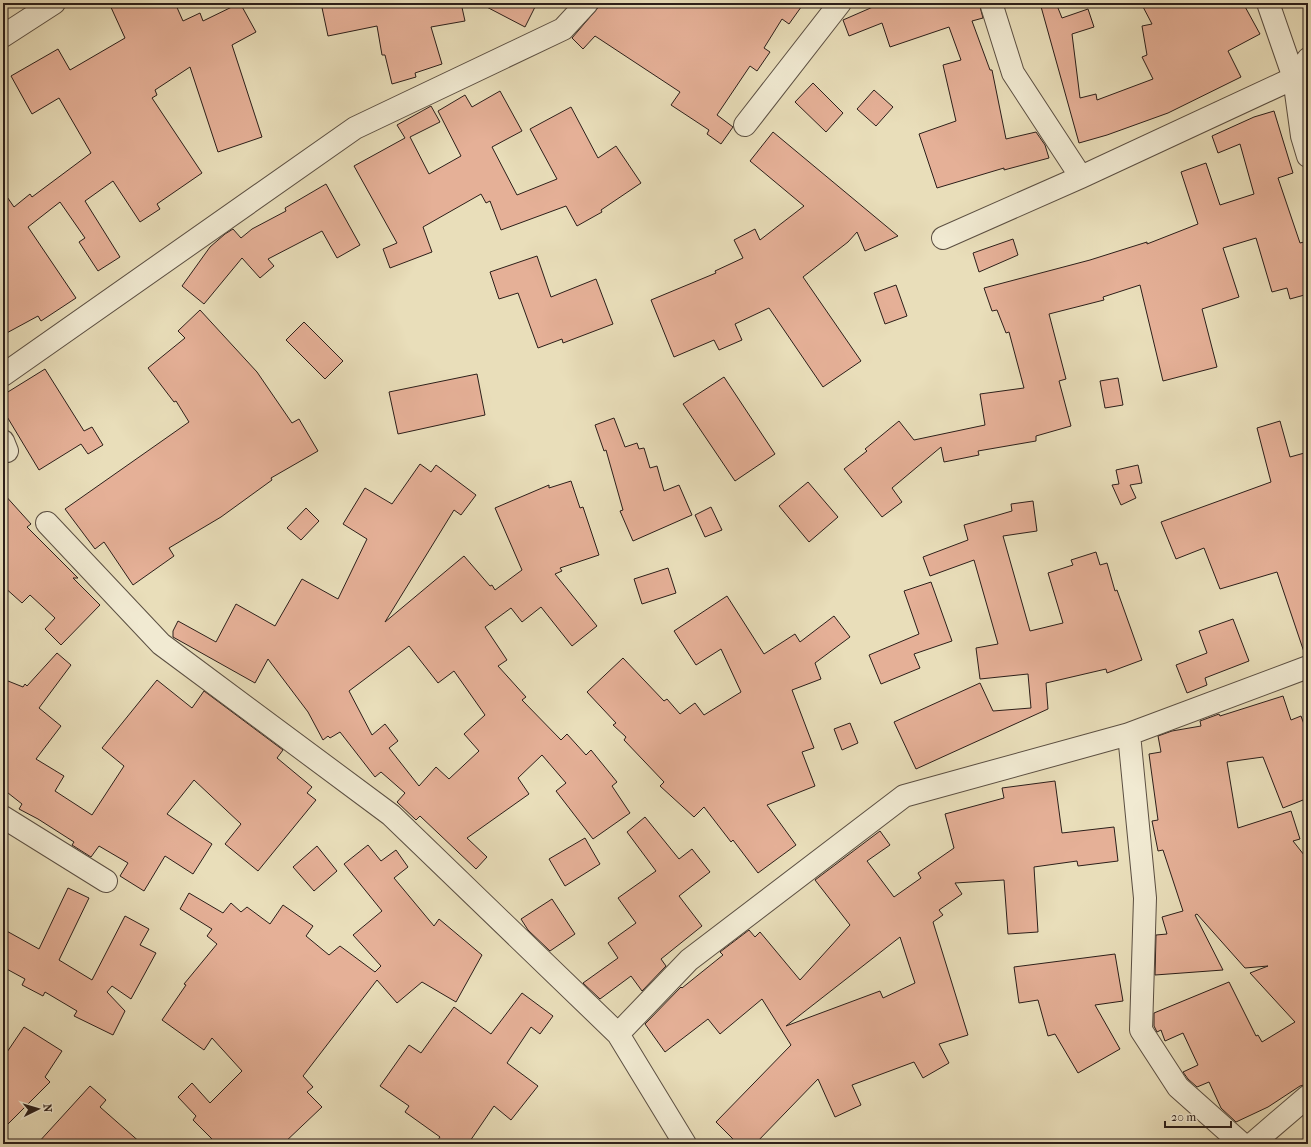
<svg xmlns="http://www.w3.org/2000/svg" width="1311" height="1147" viewBox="0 0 1311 1147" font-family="'IM FELL French Canon',serif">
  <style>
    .building { fill: #e5b097; stroke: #2c1f1a; fill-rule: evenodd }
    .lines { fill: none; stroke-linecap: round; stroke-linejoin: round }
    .street-casing { stroke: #5b4f42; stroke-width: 24 }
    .street { stroke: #f1ead2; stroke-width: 22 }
  </style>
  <rect width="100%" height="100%" fill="#e9deba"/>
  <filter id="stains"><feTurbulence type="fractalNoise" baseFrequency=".005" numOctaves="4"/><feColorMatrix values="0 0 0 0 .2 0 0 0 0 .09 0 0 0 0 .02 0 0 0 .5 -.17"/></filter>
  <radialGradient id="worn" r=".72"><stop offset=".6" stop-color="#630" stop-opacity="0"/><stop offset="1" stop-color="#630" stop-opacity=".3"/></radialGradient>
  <path class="building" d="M109 3H175L183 21 200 13 203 21 240 3 256 32 232 45 262 137 218 152 190 67 155 90 157 95 152 98 202 173 157 204 160 209 140 222 113 181 85 201 120 257 98 271 79 242 85 238 60 202 28 227 76 298 41 321 38 316 3 335V191L14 207 30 194 32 197 91 153 59 98 32 114 11 76 58 49 70 70 125 38Z
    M321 3H461L465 21 431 27 442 64 415 73 416 77 392 84 385 55H382L377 26 328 36Z
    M479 3H537L525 27Z
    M602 3H804L789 24 782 19 764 48 770 52 757 71 750 66 717 115 733 127 721 144 707 134 709 130 671 105 680 92 595 36 583 49 572 38Z
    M882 3H979L983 18 972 21 990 70H992L1006 139 1036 132 1045 145 1049 158 1004 170V168L937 188 919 134 956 121 943 65 961 60 949 27 890 47 882 23 849 36 843 20Z
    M1040 3H1056L1062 18 1088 9 1094 27 1072 34 1080 98 1096 94 1097 100 1153 79 1142 57 1147 55 1142 26 1152 24 1141 3H1243L1260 34 1228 51 1241 77 1168 113 1107 135 1079 143Z
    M813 83 843 113 826 132 795 102Z
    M874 90 893 107 876 126 857 109Z
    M500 91 522 131 492 147 517 195 557 179 530 129 571 107 598 158 616 146 641 183 601 210 602 212 577 226 566 206 501 230 490 201 486 203 481 194 423 227 432 252 390 268 383 249 397 243 354 166 405 138 397 125 431 106 440 122 410 137 429 174 461 156 438 111 465 95 472 107Z
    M1274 111 1293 173 1278 178 1300 243 1308 241V294L1290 299 1287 288 1272 292 1256 238 1223 248 1239 297 1202 309 1217 367 1163 381 1140 285 1103 297 1104 300 1049 314 1066 379 1059 381 1071 426 1036 436V441L978 451 979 455 944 462 941 447 892 488 902 502 882 517 844 469 867 451 865 449 899 421 914 440 985 425 980 394 1024 388 1009 332 1006 333 997 310 992 311 984 288 1090 260 1147 242V244L1198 224 1181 172 1206 163 1220 205 1254 194 1240 144 1218 153 1212 136 1254 117Z
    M773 132 898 236 865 251 857 232 848 242 803 277 861 361 823 387 769 308 735 324 742 340 719 350 714 340 674 357 651 300 716 273 715 271 743 258 734 240 755 229 760 240 804 206 750 161Z
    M326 184 360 245 337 258 322 231 268 259 274 266 260 278 242 258 204 304 182 286 210 247 225 234 233 229 241 238 252 229 286 211 285 208Z
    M1013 239 1018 255 979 272 973 253Z
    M537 256 551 297 596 279 613 324 563 343 562 339 538 348 518 293 499 299 490 272Z
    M896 285 907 316 885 324 874 293Z
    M200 310 257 372 292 423 299 419 318 451 271 478 272 480 221 517 169 548 174 556 133 585 104 542 95 549 65 509 189 422 176 401 174 402 148 368 185 338 178 331Z
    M304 322 343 361 325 379 286 340Z
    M45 369 84 431 92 427 103 445 88 454 81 444 39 470 3 410V395Z
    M477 374 485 415 398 434 389 392Z
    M724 377 775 454 735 481 683 404Z
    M1118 378 1123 405 1105 408 1100 381Z
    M614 418 625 447 637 443 639 449 644 448 650 468 657 466 664 491 679 485 692 515 633 541 620 511 623 510 606 450 604 451 595 425Z
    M1280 421 1290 457 1308 452V654L1305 655 1277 572 1220 589 1204 548 1176 559 1161 522 1271 482 1257 428Z
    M420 464 431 472 436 465 476 495 461 515 454 510 385 622 464 556 490 586 492 585 495 590 522 570 495 508 549 485V488L571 481 580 508 583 507 599 555 560 568 562 571 555 574 597 626 572 646 541 607 522 622 511 608 485 627 507 660 498 666 526 697 522 700 561 740 567 734 586 755 591 750 617 782 612 786 630 813 593 839 556 791 566 783 542 755 518 778 529 794 467 838 487 857 476 869 420 816 416 820 397 802 405 793 381 772 375 777 340 732 330 738 328 736 323 740 308 712 268 659 255 683 173 637V631L178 621 216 642 236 604 275 626 302 579 338 599 367 539 343 524 365 488 392 504ZM409 646 438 683 454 671 485 715 464 734 479 751 449 779 436 767 419 786 389 748 398 741 385 724 372 735 349 691Z
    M1138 465 1142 483 1130 485 1136 498 1121 505 1112 485 1119 484 1116 470Z
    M808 482 838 517 809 542 779 506Z
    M3 493 31 524 27 527 78 578H73L100 605 61 645 45 629 55 618 30 595 22 603 3 586Z
    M1033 501 1037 531 1003 536 1030 631 1063 623 1048 573 1073 565 1071 560 1096 552 1100 565 1107 563 1115 591 1117 590 1142 660 1107 673 1106 669 1046 683 1048 709 916 769 894 722 980 683 993 711 1031 708 1028 674 980 679 976 648 998 644 974 560 930 576 923 557 968 540 964 525 1012 511 1011 504Z
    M711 507 722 530 705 537 695 515Z
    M306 508 319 521 301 540 287 528Z
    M668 568 676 593 642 604 634 579Z
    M931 582 952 641 914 654 920 668 881 684 869 655 919 634 904 591Z
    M727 596 764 654 795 634 800 642 834 616 850 637 815 663 821 679 792 690 814 748 802 752 815 786 767 805 796 845 758 873 733 840 731 842 704 807 694 817 660 786 664 782 624 740 626 737 613 725 616 723 587 692 623 658 664 701 667 699 680 714 695 703 704 715 741 692 721 649 696 665 674 631Z
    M1233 619 1249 661 1205 678 1207 685 1187 693 1176 665 1207 653 1199 631Z
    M57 653 71 665 39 708 61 726 36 759 64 776 55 791 92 815 124 766 102 748 157 680 192 708 204 691 283 750 277 758 312 787 307 793 316 800 258 871 225 844 241 824 194 780 167 814 212 844 193 874 165 856 144 891 120 876 128 863 99 846 91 857 72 845 74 842 38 819 19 809 22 804 3 789V679L23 687 25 684 27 686Z
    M1283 696 1291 720 1301 716 1308 735V798L1283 808 1263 757 1227 762 1238 828 1291 811 1300 839 1293 841 1308 860V1084L1300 1086 1268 1107 1236 1122 1221 1108 1209 1082 1197 1087 1188 1079 1183 1072 1198 1065 1183 1033 1165 1041 1161 1030 1157 1032 1154 1026V1013L1229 982 1256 1036 1258 1035 1262 1042 1295 1022 1250 973 1268 966 1245 968 1197 914 1195 915 1223 970 1155 975 1156 935 1167 934 1162 917 1183 911 1163 850 1158 851 1152 821 1158 820 1149 754 1161 752 1158 736 1172 731 1201 726 1200 721 1219 714 1220 716Z
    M850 723 858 743 842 750 834 729Z
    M1055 781 1062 833 1114 827 1118 861 1078 866 1077 861 1034 867 1038 932 1008 934 1004 880 955 883 962 894 939 910 943 915 933 922 968 1035 939 1044 949 1063 923 1078 914 1062 852 1085 861 1105 835 1117 818 1079 755 1144H738L716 1122 791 1045 762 999 720 1034 708 1019 665 1052 645 1024 681 987 682 988 723 955 720 952 749 930 755 937 760 932 800 980 850 925 815 880 880 831 890 845 867 861 894 897 921 878 918 873 954 848 945 814 1004 798 1002 788ZM900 937 915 983 883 998 880 991 786 1026Z
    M645 817 679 859 692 849 710 872 679 896 702 926 661 959 666 966 642 991 631 976 600 999 583 983 618 958 608 943 636 923 618 898 656 871 627 832Z
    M585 838 600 864 565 886 549 859Z
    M368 845 381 861 396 850 408 867 394 878 434 926 439 919 482 955 456 1002 422 982 397 1003 377 980 303 1076 313 1087 307 1092 322 1107 283 1144H217L193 1120 196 1116 178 1097 192 1083 210 1103 242 1071 212 1038 204 1050 162 1020 186 985 184 984 217 944 207 936 212 929 180 909 189 893 223 913 231 903 241 912 247 907 270 924 283 905 313 926 306 936 329 955 340 946 375 972 381 966 353 935 382 911 344 864Z
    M317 846 337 871 314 891 293 867Z
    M68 888 89 898 59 960 92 980 125 916 149 929 140 945 156 953 131 999 112 986 107 992 125 1011 113 1035 74 1016 77 1011 45 992 43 996 22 985 25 979 3 967V929L39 949Z
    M552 899 575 934 550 951 528 930 521 919Z
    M1115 954 1123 1001 1095 1005 1120 1049 1078 1073 1055 1034 1048 1036 1038 1000 1019 1003 1014 967Z
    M522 993 553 1016 540 1034 531 1027 507 1063 538 1086 511 1120 494 1106 468 1144H435L440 1137 405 1112 409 1106 380 1086 409 1045 421 1053 454 1007 491 1034Z
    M24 1027 62 1051 45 1077 50 1082 3 1129V1058Z
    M90 1086 106 1100 100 1107 142 1144H37Z"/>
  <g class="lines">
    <g class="street-casing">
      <path id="street" d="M991 3 1013 73 1081 177
        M1268 3 1294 78 1302 136 1308 156
        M3 36 54 3
        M745 125 840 3
        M943 238 1081 177 1294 78 1308 59
        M3 375 355 128 563 29 587 3
        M3 441 7 451
        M47 523 161 644 391 815 618 1034 685 1144
        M1129 734 1145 898 1141 1030 1178 1087 1242 1144
        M3 817 106 881
        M618 1034 689 960 904 796 1129 734 1308 667
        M1252 1144 1308 1096"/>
    </g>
    <use href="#street" class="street"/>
  </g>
  <rect width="1311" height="1147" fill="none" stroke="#e9deba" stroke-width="16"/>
  <rect x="4" y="4" width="1303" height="1139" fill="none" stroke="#2c1f1a" stroke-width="2"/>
  <rect x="8" y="8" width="1295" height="1131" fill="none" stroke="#2c1f1a"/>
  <g transform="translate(38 1109) rotate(85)" stroke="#f1ead2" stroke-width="3" paint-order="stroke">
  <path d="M0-3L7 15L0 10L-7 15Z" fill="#2c1f1a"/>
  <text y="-6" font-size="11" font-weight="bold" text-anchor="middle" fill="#2c1f1a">N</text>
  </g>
  <path d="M1165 1121v6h66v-6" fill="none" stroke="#2c1f1a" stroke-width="2"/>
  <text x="1171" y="1121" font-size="12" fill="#2c1f1a" stroke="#f1ead2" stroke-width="3" paint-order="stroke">20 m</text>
  <rect width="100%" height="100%" filter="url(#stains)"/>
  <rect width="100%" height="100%" fill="url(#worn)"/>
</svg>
